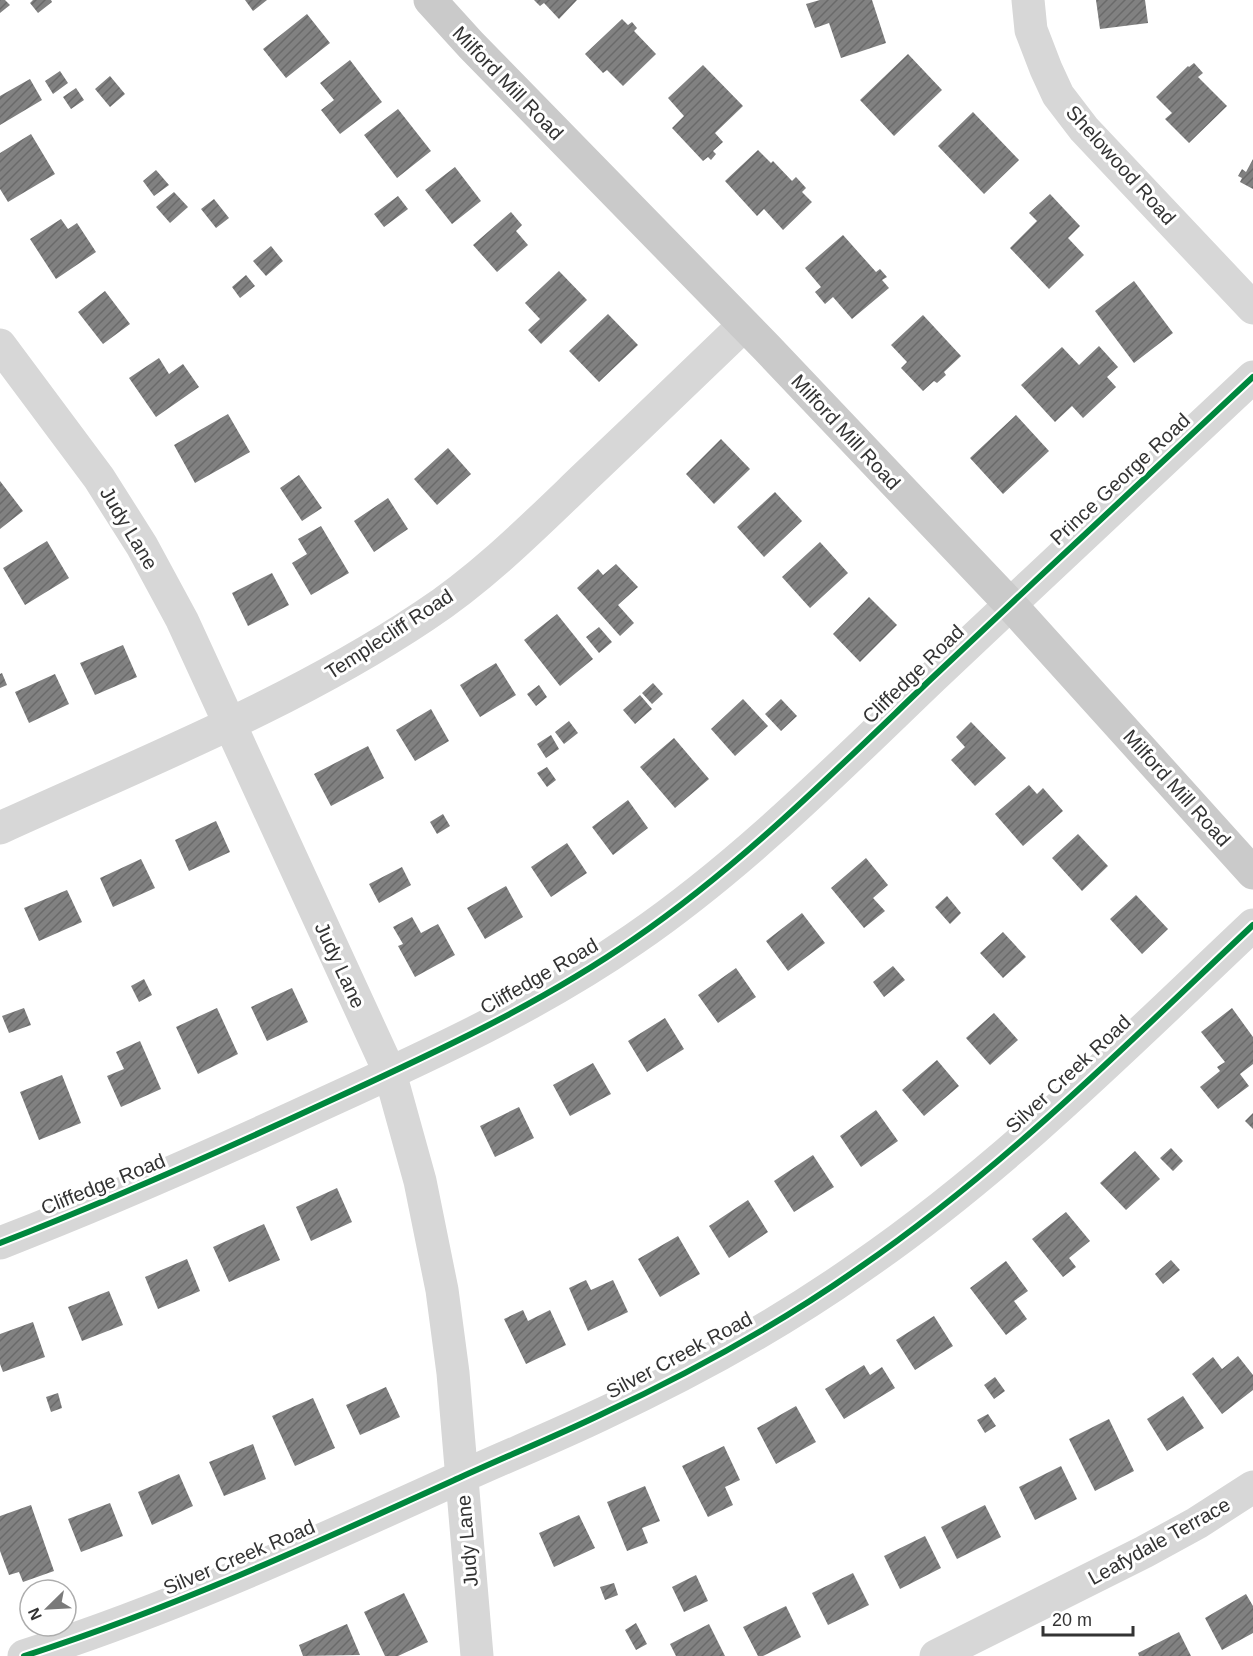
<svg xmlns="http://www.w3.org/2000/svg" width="1253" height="1656" viewBox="0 0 1253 1656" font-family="Helvetica,sans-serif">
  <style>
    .building { fill: url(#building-hatch) }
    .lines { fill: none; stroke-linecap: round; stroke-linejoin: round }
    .minor { stroke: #d7d7d7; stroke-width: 33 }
    .major { stroke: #cacaca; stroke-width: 33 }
    .cycleway-casing { stroke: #fff; stroke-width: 10 }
    .cycleway { stroke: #00873e; stroke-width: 6 }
    .labels { text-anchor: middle; stroke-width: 6; stroke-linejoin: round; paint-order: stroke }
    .street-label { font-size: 20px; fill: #333; stroke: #fff }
  </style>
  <defs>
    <pattern id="building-hatch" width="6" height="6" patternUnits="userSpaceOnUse" patternTransform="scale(1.5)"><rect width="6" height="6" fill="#818181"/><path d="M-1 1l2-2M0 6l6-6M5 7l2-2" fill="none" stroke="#6a6a6a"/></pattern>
  </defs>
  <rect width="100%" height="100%" fill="#fff"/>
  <path class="building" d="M0 0H5L10 5 0 13Z
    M33 0H51L52 2 38 13 30 3Z
    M245 0H267L253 11Z
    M534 0H577L559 19 544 3 540 6Z
    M820 0H872L886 43 841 58 829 23 815 28 806 4Z
    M1096 0H1145L1148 23 1100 29Z
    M307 14 330 43 286 78 263 49Z
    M622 19 628 25 632 22 637 28 634 31 656 54 623 86 607 70 603 73 585 54Z
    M908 54 942 90 894 136 860 100Z
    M350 60 382 102 340 134 321 110 334 100 320 83Z
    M1194 63 1203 73 1198 77 1227 106 1189 143 1165 119 1172 113 1156 97 1188 66 1189 67Z
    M703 65 743 106 715 133 723 142 713 151 716 154 711 160 708 157 703 161 672 128 684 116 668 98Z
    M60 71 68 83 53 94 45 81Z
    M110 76 125 94 110 107 95 89Z
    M30 79 42 100 0 125V96Z
    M76 88 84 100 71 109 63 97Z
    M398 109 431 151 397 178 364 135Z
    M973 112 1019 160 984 194 938 146Z
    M31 134 55 174 8 202 0 189V153Z
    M758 150 771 163 773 161 792 181 796 177 806 188 802 192 812 202 783 230 764 209 757 216 725 181Z
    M1253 159V189L1240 182 1242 178 1238 176 1242 169 1246 172Z
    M455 167 481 201 452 224 425 190Z
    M156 170 169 185 154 196 143 181Z
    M174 192 188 207 170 223 156 207Z
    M1050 194 1080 226 1068 238 1084 255 1049 289 1010 248 1037 221 1029 213Z
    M398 196 408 209 384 227 374 214Z
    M214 199 229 218 216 228 201 209Z
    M511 212 522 225 516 231 528 245 497 272 473 245Z
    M61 219 68 229 77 223 96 252 56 279 30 239Z
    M843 235 876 272 880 269 887 277 882 280 889 288 852 319 833 297 825 304 815 292 821 287 805 268Z
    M271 246 283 261 266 276 253 261Z
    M559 271 587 300 541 344 528 330 540 319 525 303Z
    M246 275 255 286 240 298 232 287Z
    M1134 281 1173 333 1134 363 1095 311Z
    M105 291 130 324 103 344 78 312Z
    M608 314 638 345 599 382 569 351Z
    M923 315 961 356 944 372 946 375 937 383 934 381 923 391 901 368 907 362 891 345Z
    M1099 346 1118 367 1107 377 1116 387 1083 418 1072 406 1055 422 1021 385 1062 347 1079 365Z
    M159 358 169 374 183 364 199 387 156 417 129 378Z
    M228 414 250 452 195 483 174 445Z
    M1016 415 1049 451 1003 494 970 458Z
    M721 439 750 469 714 504 686 474Z
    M448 448 471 474 437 505 414 479Z
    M299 475 322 508 302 521 280 488Z
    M0 481 23 511 0 529Z
    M775 492 802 521 764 557 737 527Z
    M388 498 408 529 374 552 354 521Z
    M321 526 349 573 311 595 292 563 307 554 298 539Z
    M47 541 69 578 25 605 3 568Z
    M820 542 848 573 810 608 782 577Z
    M616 564 638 587 618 605 634 623 620 636 577 588 598 569 603 575Z
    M272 573 289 605 248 626 232 593Z
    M869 597 897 625 860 662 833 634Z
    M557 614 593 659 560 686 524 640Z
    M599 627 612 642 599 653 586 637Z
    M123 645 137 677 95 695 80 663Z
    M496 663 516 695 480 717 460 685Z
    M2 673 7 685 0 688V674Z
    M55 674 69 704 29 723 15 692Z
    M653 683 663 694 652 704 642 693Z
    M539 685 547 697 536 706 527 694Z
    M640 695 652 709 635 724 623 710Z
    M743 699 768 726 735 756 711 729Z
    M781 699 797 716 781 731 765 714Z
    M431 709 449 741 415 761 396 730Z
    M569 721 578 733 564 744 555 732Z
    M971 722 1006 758 975 786 951 760 965 747 956 737Z
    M551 735 559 749 546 758 537 744Z
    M674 738 709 779 675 808 640 767Z
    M368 746 384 778 331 806 314 774Z
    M547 767 556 780 547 787 537 773Z
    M1029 785 1037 794 1043 788 1063 811 1023 846 995 814Z
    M628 800 648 828 613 855 592 827Z
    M443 814 450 826 437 834 430 822Z
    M216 821 230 852 189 871 175 840Z
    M1078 834 1108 866 1082 891 1052 858Z
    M567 843 587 873 551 897 531 867Z
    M866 858 888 885 873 898 885 911 864 928 831 888Z
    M141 859 155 888 113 907 100 878Z
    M402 867 411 885 379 903 369 884Z
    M506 886 523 917 485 939 467 908Z
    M67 890 82 922 39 941 24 908Z
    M1136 895 1168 929 1142 954 1110 919Z
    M947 896 961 913 950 924 935 907Z
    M802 913 825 943 788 971 766 941Z
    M412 917 421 933 438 924 455 955 415 977 398 946 403 944 393 927Z
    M1003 932 1026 957 1003 978 980 953Z
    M893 966 905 980 884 997 873 982Z
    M736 968 756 997 718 1023 698 995Z
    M144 979 152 995 139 1002 131 986Z
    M292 988 308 1022 267 1041 251 1007Z
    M24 1008 31 1025 9 1033 2 1016Z
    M217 1008 238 1054 198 1074 176 1027Z
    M1232 1008 1253 1037V1064L1240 1074 1249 1086 1218 1109 1200 1087 1220 1071 1217 1067 1225 1062 1201 1032Z
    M994 1013 1018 1040 990 1065 966 1038Z
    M665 1018 684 1049 647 1072 628 1041Z
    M140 1041 161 1089 121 1107 107 1076 124 1069 116 1052Z
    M937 1060 959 1086 924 1116 902 1090Z
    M593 1063 611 1094 570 1116 553 1085Z
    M62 1075 81 1123 39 1140 20 1092Z
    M519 1107 534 1138 495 1157 480 1126Z
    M876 1110 898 1141 861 1167 840 1136Z
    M1253 1113V1129L1245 1121Z
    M1171 1148 1183 1161 1173 1171 1160 1158Z
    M1135 1151 1160 1179 1126 1210 1100 1183Z
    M813 1155 834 1187 794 1212 774 1181Z
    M337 1188 352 1222 311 1241 296 1207Z
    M748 1200 768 1232 729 1258 709 1226Z
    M1066 1212 1090 1241 1069 1258 1076 1267 1063 1277 1032 1239Z
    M264 1224 280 1260 229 1282 213 1247Z
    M678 1236 700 1274 660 1297 638 1259Z
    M187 1259 200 1291 158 1309 145 1277Z
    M1171 1260 1180 1270 1163 1284 1155 1274Z
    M1006 1261 1028 1291 1014 1301 1027 1319 1006 1335 970 1288Z
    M586 1280 591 1290 613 1280 628 1312 588 1331 569 1288Z
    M109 1291 123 1325 82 1341 68 1307Z
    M523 1310 528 1321 550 1310 566 1345 526 1364 504 1319Z
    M934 1316 953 1346 915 1370 896 1340Z
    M33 1322 45 1357 3 1372 0 1364V1334Z
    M1238 1356 1253 1375V1390L1222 1414 1192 1374 1213 1357 1222 1369Z
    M864 1365 870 1375 882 1367 895 1388 844 1419 825 1389Z
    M995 1377 1005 1391 994 1399 984 1385Z
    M386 1387 400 1417 360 1435 346 1405Z
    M58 1393 62 1408 51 1412 46 1397Z
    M1183 1396 1204 1428 1167 1451 1147 1419Z
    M313 1398 335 1448 295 1466 272 1416Z
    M796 1406 816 1442 776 1464 757 1428Z
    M988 1414 996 1426 985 1433 977 1420Z
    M1109 1419 1134 1471 1095 1491 1069 1439Z
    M253 1444 266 1479 224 1496 209 1462Z
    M724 1446 740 1480 725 1487 733 1505 708 1517 682 1466Z
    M1061 1466 1077 1499 1035 1520 1019 1487Z
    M179 1474 193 1506 152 1525 138 1492Z
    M645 1486 660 1521 642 1528 648 1543 627 1551 607 1502Z
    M110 1503 123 1536 81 1552 68 1519Z
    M31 1505 54 1571 23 1582 19 1572 9 1575 0 1551V1516Z
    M985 1505 1001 1537 957 1559 941 1527Z
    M579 1515 595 1548 554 1567 539 1533Z
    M925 1536 941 1568 900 1589 884 1556Z
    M853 1573 869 1605 828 1625 812 1593Z
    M696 1575 708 1601 684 1612 672 1587Z
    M614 1583 618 1595 605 1600 600 1587Z
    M404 1593 428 1642 398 1656H385L364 1612Z
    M1246 1594 1253 1606V1633L1222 1650 1205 1618Z
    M786 1606 801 1637 763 1656H758L743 1627Z
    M636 1623 647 1644 636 1650 625 1630Z
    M347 1624 360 1655 303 1656 299 1645Z
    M709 1624 725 1656H676L670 1644Z
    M1179 1632 1191 1656H1139L1138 1653Z"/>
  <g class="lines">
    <path class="minor" d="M1028 0 1031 30 1046 69 1058 95 1084 129 1253 308
      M0 345 99 478 142 546 182 620 390 1073 420 1181 442 1290 453 1373 477 1656
      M0 828C142 763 294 703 424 616 482 578 533 527 583 479 637 428 691 376 744 325
      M0 1243C111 1200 219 1152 327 1102 432 1054 539 1005 634 939 743 864 836 770 931 679 1038 578 1145 478 1253 377
      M24 1656C174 1608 318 1542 461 1477 507 1456 554 1437 600 1415 690 1373 778 1325 859 1268 1003 1169 1127 1044 1253 925
      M936 1656 1144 1552 1197 1523 1253 1487"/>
    <path class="major" d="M430 0 471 45 767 348 1010 604 1253 873"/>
    <g class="cycleway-casing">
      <path id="cycleway" d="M0 1243C111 1200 219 1152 327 1102 432 1054 539 1005 634 939 743 864 836 770 931 679 1038 578 1145 478 1253 377
        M24 1656C174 1608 318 1542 461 1477 507 1456 554 1437 600 1415 690 1373 778 1325 859 1268 1003 1169 1127 1044 1253 925"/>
    </g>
    <use href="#cycleway" class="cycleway"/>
  </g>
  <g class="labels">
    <g class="street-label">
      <text transform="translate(508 83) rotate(46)" y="7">Milford Mill Road</text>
      <text transform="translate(1121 165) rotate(48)" y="7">Shelowood Road</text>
      <text transform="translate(846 432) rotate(47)" y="7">Milford Mill Road</text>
      <text transform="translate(1120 479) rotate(-43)" y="7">Prince George Road</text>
      <text transform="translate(129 528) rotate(59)" y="7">Judy Lane</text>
      <text transform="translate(389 634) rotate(-33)" y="7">Templecliff Road</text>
      <text transform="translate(913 674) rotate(-44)" y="7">Cliffedge Road</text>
      <text transform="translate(1177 788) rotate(48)" y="7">Milford Mill Road</text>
      <text transform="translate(340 965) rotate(65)" y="7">Judy Lane</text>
      <text transform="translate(539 976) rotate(-30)" y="7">Cliffedge Road</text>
      <text transform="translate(1068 1074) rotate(-43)" y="7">Silver Creek Road</text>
      <text transform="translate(103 1184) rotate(-22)" y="7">Cliffedge Road</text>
      <text transform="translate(679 1355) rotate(-28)" y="7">Silver Creek Road</text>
      <text transform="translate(467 1541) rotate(-95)" y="7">Judy Lane</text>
      <text transform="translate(1159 1541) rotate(-29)" y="7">Leafydale Terrace</text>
      <text transform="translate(239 1557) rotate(-23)" y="7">Silver Creek Road</text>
    </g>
  </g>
  <g transform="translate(48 1608) rotate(246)"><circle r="28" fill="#ffffff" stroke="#adadad" stroke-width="1.5"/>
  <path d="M0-4.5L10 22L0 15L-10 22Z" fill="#7a7a7a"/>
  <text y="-9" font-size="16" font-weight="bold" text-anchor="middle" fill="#333333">N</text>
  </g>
  <path d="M1043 1626v9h90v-9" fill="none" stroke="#333333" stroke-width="3"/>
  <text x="1052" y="1626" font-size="18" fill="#333333" stroke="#ffffff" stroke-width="4.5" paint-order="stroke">20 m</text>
</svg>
